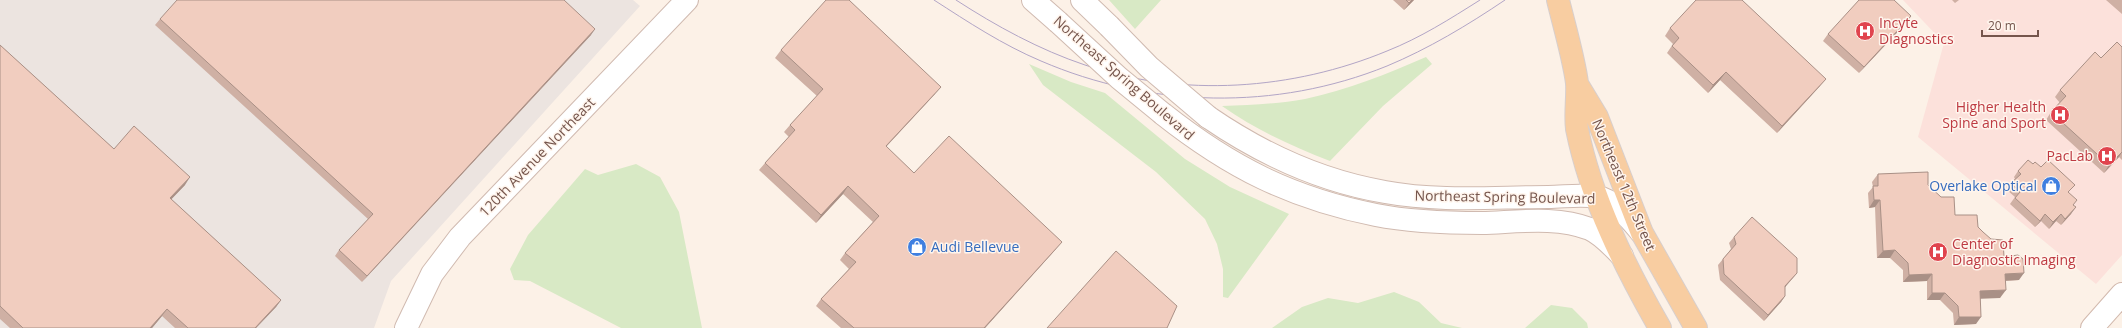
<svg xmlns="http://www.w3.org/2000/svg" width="2122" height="328" viewBox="0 0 2122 328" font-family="'Open Sans',sans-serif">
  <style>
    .commercial { fill: #fce1db }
    .industrial { fill: #ece4e0 }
    .green { fill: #d8e9c5 }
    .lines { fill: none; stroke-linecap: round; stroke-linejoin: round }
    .tertiary-casing { stroke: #d0bab0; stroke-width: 24 }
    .secondary-casing { stroke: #d2b9ad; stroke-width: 24 }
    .primary-casing { stroke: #d8cfcd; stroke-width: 24 }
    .tertiary { stroke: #fff; stroke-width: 22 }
    .secondary { stroke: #fff; stroke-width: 22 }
    .primary { stroke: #f8cda1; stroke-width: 22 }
    .tram { stroke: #b2a5c6; stroke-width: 1 }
    .tertiary-bridge-casing { stroke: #d0bab0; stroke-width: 24; stroke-linecap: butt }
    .tertiary-bridge { stroke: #fff; stroke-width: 22 }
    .wall { fill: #cfb0a4 }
    .shaded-wall { fill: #a99086 }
    .building { fill: #f1cdbf; stroke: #a99086 }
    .labels { text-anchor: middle; stroke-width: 3; stroke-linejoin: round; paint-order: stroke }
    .health-label { font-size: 14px; fill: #be3a42; stroke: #fff5ed; text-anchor: start }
    .street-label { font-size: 14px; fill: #75554c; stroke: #fff5ed }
    .shop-label { font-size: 14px; fill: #366cbe; stroke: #fff5ed; text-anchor: end }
  </style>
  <rect width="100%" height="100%" fill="#fcf1e7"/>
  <path class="commercial" d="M1903 0H2122V255L2096 284 1918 137 1944 43Z"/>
  <path class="industrial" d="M0 0H633L640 6 391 281 374 328H0Z"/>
  <path class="green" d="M1109 0H1161L1135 29Z
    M1426 57 1432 64 1383 106 1330 161C1292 146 1256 130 1222 106 1250 105 1277 104 1305 99 1347 90 1387 74 1426 57Z
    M1029 64 1071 82 1105 93 1185 159 1230 187 1289 214 1228 298 1223 297V269L1217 244 1205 219 1156 172 1043 85Z
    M636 164 660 177 679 212 702 328H621L530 281 514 280 510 269 528 235 585 169 598 175Z
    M1394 292 1419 302 1441 323 1462 328H1272L1302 307 1328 298 1358 303Z
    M1551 305 1572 308 1587 323 1588 328H1525Z"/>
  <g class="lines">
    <g class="tertiary-casing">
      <path id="tertiary" d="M1033 0 1058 22
        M1082 0 1109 26
        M1163 114C1230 167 1291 198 1376 215 1411 222 1447 223 1482 223 1518 222 1556 216 1590 229 1603 235 1612 246 1622 256
        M1208 117C1262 154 1320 181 1385 192 1439 202 1494 197 1548 197 1564 197 1582 194 1597 197 1615 200 1630 219 1641 232
        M406 328 432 274 460 237 687 0"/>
    </g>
    <g class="secondary-casing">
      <path id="secondary" d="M2092 328 2122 294"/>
    </g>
    <g class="primary-casing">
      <path id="primary" d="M1558 0C1564 25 1574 59 1577 83 1578 98 1575 114 1577 129 1591 199 1625 267 1660 328
        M1577 84 1597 117 1642 233 1696 328"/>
    </g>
    <use href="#tertiary" class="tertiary"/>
    <use href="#secondary" class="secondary"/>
    <use href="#primary" class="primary"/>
    <path class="tram" d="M934 0C968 22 1003 45 1041 61 1150 108 1276 111 1387 66 1428 49 1468 25 1505 0
      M956 0C996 26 1040 50 1085 65 1182 98 1293 90 1387 51 1420 38 1450 19 1480 0"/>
    <g class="tertiary-bridge-casing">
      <path id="tertiary-bridge" d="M1058 22 1119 78 1163 114
        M1109 26 1149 67 1208 117"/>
    </g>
    <use href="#tertiary-bridge" class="tertiary-bridge"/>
  </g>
  <path class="wall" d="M1393 0H1414L1404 10Z
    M1952 0H1959L1955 3Z
    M2106 0H2122V14Z
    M1911 16 1907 22 1859 73 1823 41 1828 34Z
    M160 19 591 35 362 282 335 256 339 250 368 219 155 25Z
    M1670 28 1820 86 1777 133 1720 80 1708 93 1667 53 1673 44 1665 36Z
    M0 45 114 149 185 185 171 199 281 300 276 307 256 328H175L162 316 152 328H10L0 319Z
    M2122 47V160L2119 157 2104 173 2046 120 2051 112 2060 103 2055 97 2060 90 2101 58Z
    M781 50 935 94 886 147 914 173 1056 249 985 328H841L816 306 821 299 849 269 840 260 845 253 873 222 843 194 816 223 759 170 765 163 789 137 784 132 790 125 817 96 775 58Z
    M2033 164 2069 193 2073 205 2071 214 2061 225 2056 221 2049 229 2041 221 2035 227 2010 204 2015 197 2007 190 2015 179 2014 177 2018 171Z
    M1878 174 1928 185 1955 215 1978 227 2004 257 2019 280 2005 281 2000 298H1980L1976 324 1954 325 1953 313 1940 300H1927V281L1903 282V270L1890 258H1877L1875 207 1869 208 1868 193 1873 187 1872 182Z
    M1734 237 1797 273 1792 279 1785 287V296L1781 302 1764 321 1720 280 1718 265 1723 259 1731 249 1729 243Z"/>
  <path class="shaded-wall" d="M1412 0H1414L1404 10 1409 3Z
    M1911 16 1907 22 1859 73 1864 67Z
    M595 29 591 35 362 282 367 276Z
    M1726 72 1720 80 1708 93 1713 85Z
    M1826 79 1820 86 1777 133 1782 126Z
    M941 87 935 94 880 153 886 146Z
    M2122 152 2119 157 2104 173 2109 165Z
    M190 177 185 185 165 206 170 198Z
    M848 186 843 194 816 223 821 215Z
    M1874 200H1880L1875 207 1869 208Z
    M2076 207 2071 214 2061 225 2065 219Z
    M2045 214 2041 221 2035 227 2040 221Z
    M2061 214 2056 221 2049 229 2053 222Z
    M1062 242 1056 249 985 328H984Z
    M1895 250 1890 258H1877L1883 251Z
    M1797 273 1792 279 1781 292 1785 286Z
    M2024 273 2019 280 1999 281 2005 274Z
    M1932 274 1927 281 1903 282 1909 275Z
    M2006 290 2000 298 1975 299 1980 291Z
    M1932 293H1945L1940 300H1927Z
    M1785 296 1781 302 1764 321 1768 315Z
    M281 300 276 307 256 328H255Z
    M167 309 162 316 152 328H150Z
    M1959 317H1981L1976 324 1954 325Z"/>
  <path class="building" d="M177 0H564L595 29 367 276 339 250 373 214 160 19Z
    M826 0H849L941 87 886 146 914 173 949 136 1062 242 984 328H854L821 299 856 262 845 253 879 216 848 186 821 215 765 163 795 130 790 125 823 89 781 50Z
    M1406 0H1412L1409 3Z
    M1696 0H1742L1826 79 1782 126 1726 72 1713 85 1672 46 1679 38 1670 28Z
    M1859 0H1894L1911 16 1864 67 1828 34Z
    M2117 42 2122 47V152L2109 165 2051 112 2066 96 2060 90 2095 52 2101 58Z
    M0 45 114 149 134 126 190 177 170 198 281 300 255 328H188L167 309 150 328H23L0 306Z
    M2028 160 2033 164 2035 162 2041 167 2048 160 2075 185 2068 192 2077 200 2073 205 2076 207 2065 219 2061 214 2053 222 2045 214 2040 221 2015 198 2020 192 2011 183 2021 174 2018 171Z
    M1928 172V185L1941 197H1954L1955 215H1977L1978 227 1983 232 1991 239 2003 240 2004 257 2018 255 2023 259 2024 273 2005 274 2006 290 1980 291 1981 317H1959L1958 306 1945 293H1932V274L1909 275 1908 263 1895 250 1883 251 1880 200H1874L1873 186H1878V174Z
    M1752 217 1797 258V273L1785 286V296L1768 315 1724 274 1723 259 1736 244 1734 237Z
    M1116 251 1177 306 1167 328H1047Z"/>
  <defs>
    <g id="hospital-disc" transform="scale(1)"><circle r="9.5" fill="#e0444e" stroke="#fff5ed"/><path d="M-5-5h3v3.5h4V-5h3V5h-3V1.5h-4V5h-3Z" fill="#fff"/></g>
    <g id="shop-disc" transform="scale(1)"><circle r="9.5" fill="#3f7fe0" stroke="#fff5ed"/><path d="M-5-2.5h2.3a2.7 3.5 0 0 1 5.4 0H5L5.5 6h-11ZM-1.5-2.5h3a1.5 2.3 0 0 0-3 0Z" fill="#fff"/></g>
  </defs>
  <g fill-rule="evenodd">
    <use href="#hospital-disc" x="1865" y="31"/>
    <use href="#hospital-disc" x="2060" y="115"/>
    <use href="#hospital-disc" x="2107" y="156"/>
    <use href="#shop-disc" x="2051" y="186"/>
    <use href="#shop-disc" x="917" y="247"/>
    <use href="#hospital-disc" x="1938" y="252"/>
  </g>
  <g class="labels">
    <g class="health-label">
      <text x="1879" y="28">Incyte<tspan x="1879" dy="16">Diagnostics</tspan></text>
      <text x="2046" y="112" text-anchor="end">Higher Health<tspan x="2046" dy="16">Spine and Sport</tspan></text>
      <text x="2093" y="161" text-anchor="end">PacLab</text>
      <text x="1952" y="249">Center of<tspan x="1952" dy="16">Diagnostic Imaging</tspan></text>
    </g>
    <g class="street-label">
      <text transform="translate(1124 78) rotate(41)" y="5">Northeast Spring Boulevard</text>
      <text transform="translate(537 157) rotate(-46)" y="5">120th Avenue Northeast</text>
      <text transform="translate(1624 185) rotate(67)" y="5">Northeast 12th Street</text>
      <text transform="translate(1505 197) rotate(1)" y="5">Northeast Spring Boulevard</text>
    </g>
    <g class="shop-label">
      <text x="2037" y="191">Overlake Optical</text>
      <text x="931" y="252" text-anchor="start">Audi Bellevue</text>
    </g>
  </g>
  <path d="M1982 30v6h56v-6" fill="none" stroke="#75554c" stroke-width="2"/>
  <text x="1988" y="30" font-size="12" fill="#75554c" stroke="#fff5ed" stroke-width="3" paint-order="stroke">20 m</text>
</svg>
